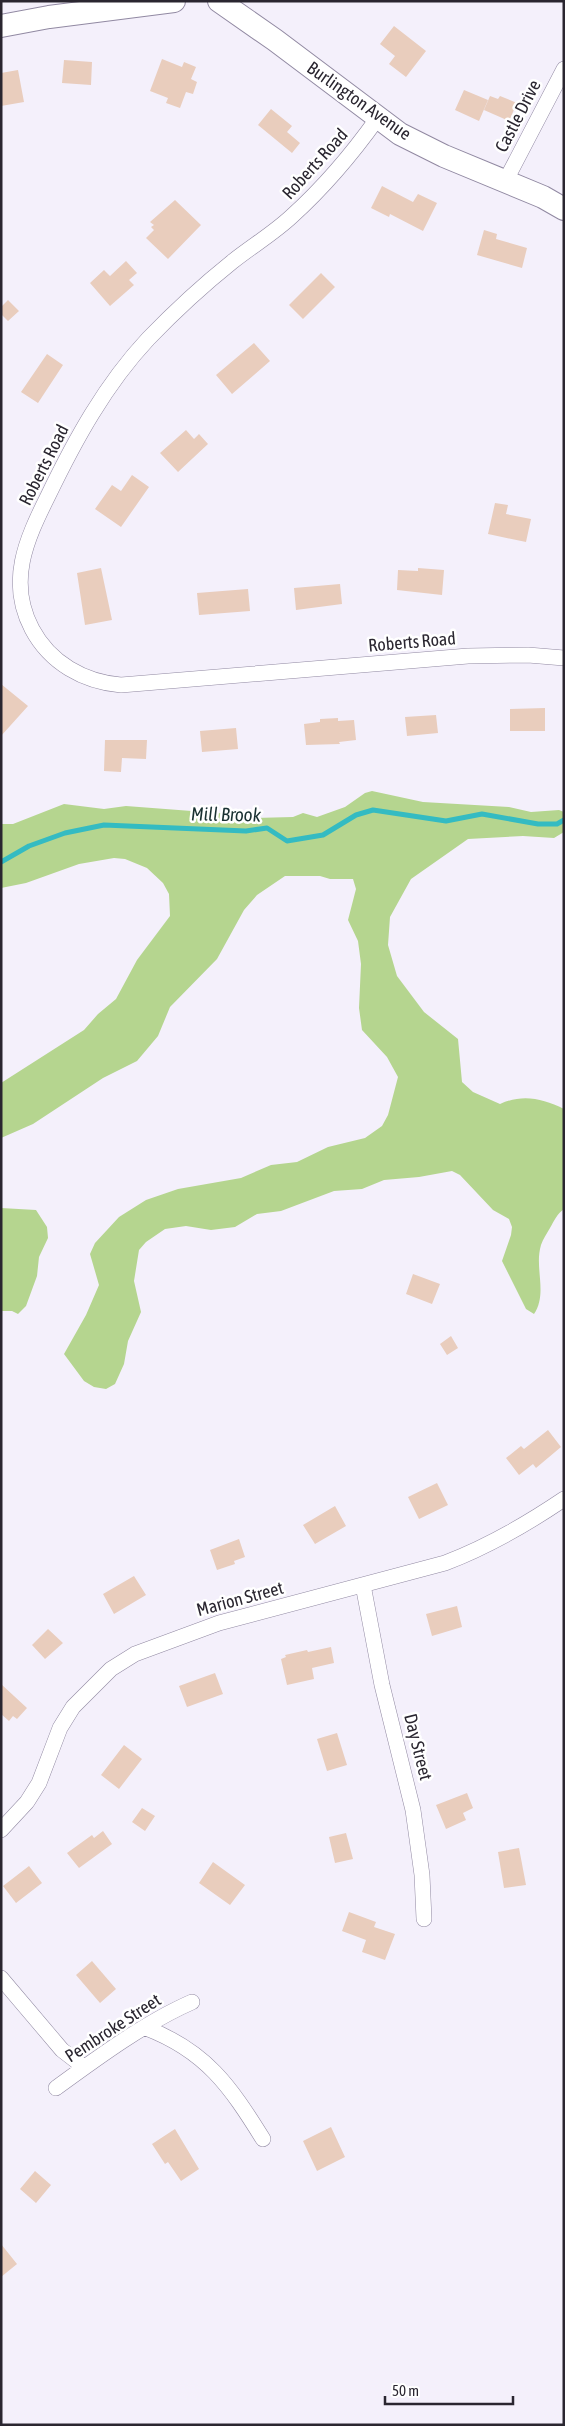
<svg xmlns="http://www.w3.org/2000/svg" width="565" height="2426" viewBox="0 0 565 2426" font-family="'Asap Condensed',sans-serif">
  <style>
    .green { fill: #b5d58f }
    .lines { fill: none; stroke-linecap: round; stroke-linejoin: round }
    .stream { stroke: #34bbc2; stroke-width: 5 }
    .building { fill: #e9cdbd }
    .minor-casing { stroke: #9189a2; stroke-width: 16 }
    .secondary-casing { stroke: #9189a2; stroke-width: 24 }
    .minor { stroke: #fff; stroke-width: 15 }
    .secondary { stroke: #fff; stroke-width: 22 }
    .labels { text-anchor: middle; stroke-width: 5; stroke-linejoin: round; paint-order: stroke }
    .street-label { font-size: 18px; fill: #2a2630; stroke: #fff }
    .water-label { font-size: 19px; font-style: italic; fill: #1a3132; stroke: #fff }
  </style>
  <rect width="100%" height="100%" fill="#f4f0fb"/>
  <path class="green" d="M372 791 423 802 509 807 531 812 559 810 564 812V832L554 838 523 836 468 839 411 879 390 917 388 945 397 976 424 1012 458 1039 462 1082 473 1092 500 1104C522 1094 542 1098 564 1109V1209C557 1214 554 1221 550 1228 547 1233 543 1239 541 1245 534 1268 548 1293 534 1314L526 1309 502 1261 511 1235 512 1227 509 1219 493 1210 460 1175 452 1171 419 1177 384 1180 362 1189 334 1191 281 1211 257 1214 235 1227 211 1230 186 1226 165 1229 146 1242 139 1250 134 1281 141 1312 128 1341 124 1364 115 1384 106 1389 94 1387 84 1381 64 1354 86 1315 99 1285 90 1254 95 1243 119 1217 146 1200 178 1189 241 1178 271 1165 297 1162 328 1147 365 1138 382 1126 388 1115 398 1077 387 1057 362 1030 359 1008 361 964 358 941 348 920 356 889 353 879H330L320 876H285L257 895 244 910 217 959 170 1007 158 1036 137 1061 103 1078 33 1124 1 1138V1083L84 1030 98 1014 116 999 137 960 170 916 169 894 163 883 147 868 125 859 114 858 79 864 26 883 1 888V824H13L64 804 104 809 126 806 231 814 251 818 293 817 303 813 317 817 345 807 365 793Z
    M1 1208 36 1210 47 1227 48 1238 39 1257 37 1276 26 1306 18 1314 12 1311H1Z"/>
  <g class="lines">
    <path class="stream" d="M1 862 29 846 65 833 104 825 246 831 267 828 287 841 323 835 356 815 373 810 446 821 482 814 538 824H557L564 820"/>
  </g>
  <path class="building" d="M394 26 426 51 406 77 389 64 395 56 380 44Z
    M162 59 182 67 184 62 196 67 191 79 197 82 193 94 186 92 180 108 166 103 168 98 150 91Z
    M64 60 92 62 91 85 62 83Z
    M18 70 24 102 1 106V73Z
    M464 90 488 100 479 121 455 110Z
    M490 96 498 99 500 96 517 103 509 121 484 110Z
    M271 109 292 126 287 132 300 143 292 153 258 125Z
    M382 186 413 202 418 194 437 203 423 231 390 214 389 217 371 208Z
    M175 200 201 225 168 259 146 238 154 230 151 227 154 225 150 222Z
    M484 230 497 234 496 239 527 248 522 268 477 255Z
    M126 261 137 273 129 280 134 285 110 306 90 283 104 270 110 276Z
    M321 273 335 287 303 319 289 305Z
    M8 300 19 311 8 321 1 314V307Z
    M254 343 270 361 232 394 216 375Z
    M47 354 63 365 38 403 21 392Z
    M186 430 194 439 199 434 208 444 178 472 160 453Z
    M132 475 149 487 121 527 95 509 112 485 121 491Z
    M495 503 508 505 506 514 531 519 526 542 488 534Z
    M101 568 112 620 85 625 77 573Z
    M418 568 444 570 442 595 397 590 398 570 418 571Z
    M340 584 342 604 296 610 294 588Z
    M248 589 250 611 199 615 197 593Z
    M1 684 28 706 1 736Z
    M545 708V731H510V709Z
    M436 715 438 733 407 736 405 717Z
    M338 718V721L354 720 356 740 339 742 340 744 306 745 304 724 320 722V719Z
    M236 728 238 749 202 752 200 731Z
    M105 740H147L146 759 122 758 121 772 104 771Z
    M413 1274 440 1284 432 1304 406 1294Z
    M451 1336 458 1348 447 1355 440 1344Z
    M548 1430 561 1447 536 1468 533 1464 519 1475 506 1458 521 1446 524 1449Z
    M437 1483 448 1505 419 1519 408 1497Z
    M335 1506 346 1526 315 1544 303 1525Z
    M239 1539 245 1557 234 1561 235 1564 217 1570 210 1550Z
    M134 1576 146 1595 114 1614 103 1594Z
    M457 1606 462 1627 432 1636 426 1614Z
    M48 1629 63 1643 45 1659 32 1645Z
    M331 1647 334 1663 312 1668 314 1679 287 1685 281 1659 286 1657 285 1655 307 1650 308 1652Z
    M215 1673 223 1694 187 1707 179 1686Z
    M1 1684 27 1708 17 1719 13 1716 9 1721 1 1714Z
    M337 1733 347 1765 327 1771 317 1739Z
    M124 1745 142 1759 119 1789 101 1775Z
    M467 1793 473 1808 463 1813 466 1820 446 1829 436 1805Z
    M142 1808 155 1816 145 1831 132 1822Z
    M103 1831 112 1844 79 1868 67 1853 92 1835 94 1838Z
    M346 1833 353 1859 335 1863 329 1837Z
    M519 1848 526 1885 504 1888 498 1852Z
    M213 1862 245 1885 230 1905 199 1883Z
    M29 1866 42 1883 16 1903 3 1886Z
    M349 1912 376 1922 374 1927 395 1934 385 1960 362 1952 366 1940 342 1931Z
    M92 1961 116 1989 100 2003 76 1975Z
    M331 2127 345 2157 317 2171 303 2141Z
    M175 2129 199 2169 181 2181 168 2162 165 2164 152 2144Z
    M35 2171 51 2185 36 2203 20 2189Z
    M1 2244 17 2264 1 2277Z"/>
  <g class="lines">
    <g class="minor-casing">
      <path id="minor" d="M377 119C352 154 324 187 292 216 274 233 252 246 232 262 202 286 174 312 148 339 105 385 75 440 48 496 26 540 7 582 32 629 50 663 84 682 121 685L468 656 528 655 564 658
        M506 180 564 69
        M363 1585 382 1685 413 1810 422 1875 424 1919
        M1 1830 27 1802 39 1783 60 1728 73 1707 111 1669 135 1654 219 1623 445 1563C487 1547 527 1524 564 1499
        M1 1978 62 2050 84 2067
        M146 2028C206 2051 230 2086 263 2139
        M56 2088C97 2058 146 2022 192 2002"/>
    </g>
    <g class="secondary-casing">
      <path id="secondary" d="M219 1 275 40 400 134 444 156 543 197 564 209
        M1 26 49 17 174 1"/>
    </g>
    <use href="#minor" class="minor"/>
    <use href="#secondary" class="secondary"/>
  </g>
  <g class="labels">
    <g class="street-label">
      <text transform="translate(359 101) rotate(35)" y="6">Burlington Avenue</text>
      <text transform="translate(518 116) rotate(-63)" y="6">Castle Drive</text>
      <text transform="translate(315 164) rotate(-48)" y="6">Roberts Road</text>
      <text transform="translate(44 465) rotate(-63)" y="6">Roberts Road</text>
      <text transform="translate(412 642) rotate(-5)" y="6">Roberts Road</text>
      <text transform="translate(240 1599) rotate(-15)" y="6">Marion Street</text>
      <text transform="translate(418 1747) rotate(76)" y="6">Day Street</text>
      <text transform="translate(113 2028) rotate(-33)" y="6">Pembroke Street</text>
    </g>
    <g class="water-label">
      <text transform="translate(226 814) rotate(1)" y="7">Mill Brook</text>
    </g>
  </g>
  <rect width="565" height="2426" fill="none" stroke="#2a2630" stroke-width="5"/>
  <path d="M385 2396v8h128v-8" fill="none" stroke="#2a2630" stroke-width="2.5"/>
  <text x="392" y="2396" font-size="15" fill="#2a2630" stroke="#ffffff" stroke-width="4" paint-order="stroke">50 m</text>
</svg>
